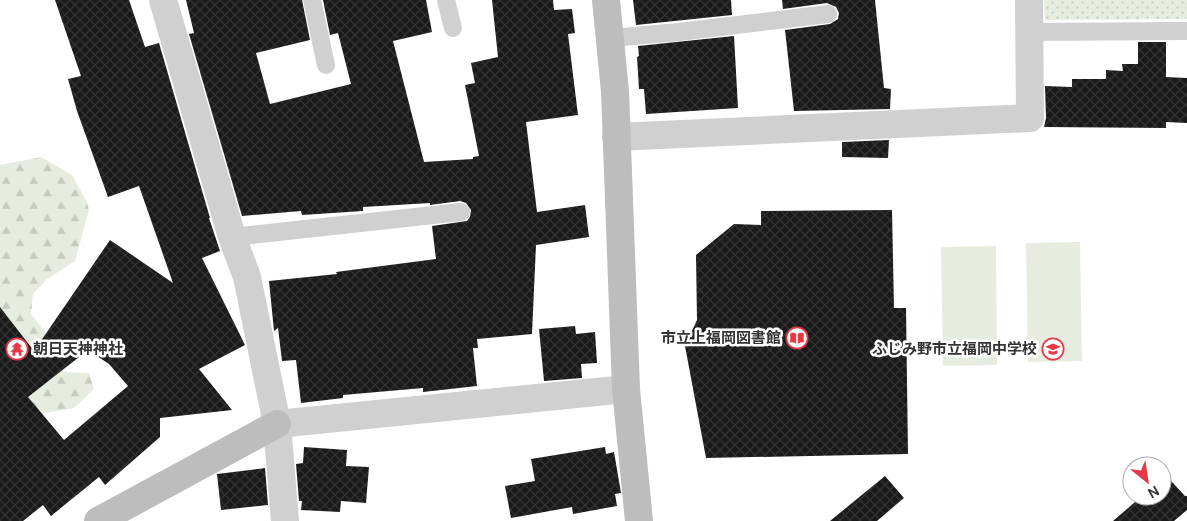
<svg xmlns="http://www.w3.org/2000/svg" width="1187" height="521" viewBox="0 0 1187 521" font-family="'DM Sans','Noto Sans JP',sans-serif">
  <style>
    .forest { fill: url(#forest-firs) }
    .park { fill: url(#park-dots) }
    .pitch { fill: #e6ecdf }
    .building { fill: url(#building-cross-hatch); fill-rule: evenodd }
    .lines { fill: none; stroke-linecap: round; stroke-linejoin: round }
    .lane { stroke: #d0d0d0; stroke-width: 18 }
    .street { stroke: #d0d0d0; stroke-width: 28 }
    .secondary { stroke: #bdbdbd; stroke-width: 28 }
    .labels { text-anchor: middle; stroke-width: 5; stroke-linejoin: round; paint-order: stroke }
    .poi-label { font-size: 15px; font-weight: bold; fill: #333; stroke: #fff; text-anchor: end }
  </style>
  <defs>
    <pattern id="forest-firs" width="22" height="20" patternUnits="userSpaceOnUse" patternTransform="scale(1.25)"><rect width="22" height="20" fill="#e6ecdf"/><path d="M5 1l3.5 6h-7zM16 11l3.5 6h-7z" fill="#c6cbc0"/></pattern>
    <pattern id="park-dots" width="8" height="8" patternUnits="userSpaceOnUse" patternTransform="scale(1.25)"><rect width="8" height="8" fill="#e6ecdf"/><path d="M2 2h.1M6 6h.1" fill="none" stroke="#c6cbc0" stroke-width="1.8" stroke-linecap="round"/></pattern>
    <pattern id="building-cross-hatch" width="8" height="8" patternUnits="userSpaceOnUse" patternTransform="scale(1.25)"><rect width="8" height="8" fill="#1a1a1a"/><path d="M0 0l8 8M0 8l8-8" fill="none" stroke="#333"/></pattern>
  </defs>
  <rect width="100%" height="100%" fill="#fff"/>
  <path class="forest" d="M41 157 72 175 87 202 89 210 75 261 47 279 33 294 31 314 49 337 52 353 64 372 89 373 94 389 74 408 39 414 0 433V165Z"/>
  <path class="park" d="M1044 0H1187V19L1045 20Z"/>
  <path class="pitch" d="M1080 242 1082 361 1028 362 1026 243Z
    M996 246 997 365 943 366 941 247Z"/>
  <path class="building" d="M55 0H129L145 47 159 43 210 218H209L220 251 202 258 245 345 199 369 232 410 160 418V437L105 485 99 477 51 516 43 505 23 521H0V307L34 351 110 240 173 283 139 186 108 197 77 111 68 79 81 76ZM88 350 109 364 128 386 64 440 28 397Z
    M186 0H302L310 40 256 53 270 104 351 84 338 33 330 35 323 0H426L432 32 393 41 424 162 473 159V157L479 156 465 85 475 83 471 63 498 57 492 0H553L554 10 572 9 575 33 568 34 578 115 526 122 537 212 585 205 589 237 536 245 532 334 477 339 478 348H473L477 386 423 392V388L343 395V398L301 403 296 360 282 361 278 328 274 331 269 281 337 274 336 272 436 259 432 226 467 221 470 217 471 210 466 203 460 201 430 205V203L363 207V211L302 215 301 211 242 216 189 34 194 33Z
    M633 0H731L732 15 636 25Z
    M782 0H875L884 88 891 89 890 109 794 111 785 30 830 24 838 19 839 13 836 7 827 3 783 9Z
    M734 36 738 108 646 114 644 89H639L637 57 639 56 638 46Z
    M1138 42H1166V77L1187 78V123L1166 122V128L1044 127 1046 118 1045 86 1072 87V79H1106V70L1123 71 1122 64H1138Z
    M889 140 888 158 842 157V142Z
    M892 210 894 308H906L908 454 706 458 685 346 697 320 696 255 734 224 761 225V211Z
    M575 326 576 334 595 332 597 363 581 364 582 378 544 381 539 329Z
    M304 447 347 450 346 466 369 467 366 503 341 501 340 512 301 510 302 501H299L296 464 303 463Z
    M605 447 606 454 614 452 621 493 615 494 617 506 573 514 572 507 511 518 505 486 535 481 531 459Z
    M265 468 268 505 221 510 217 474Z
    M1162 471 1185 496H1187V510L1174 521H1113L1142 496H1162Z
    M885 476 904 498 877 521H830Z"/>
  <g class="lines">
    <path class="lane" d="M312 0 326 65
      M446 0 453 28
      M1030 32 1187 31
      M611 38 679 32 828 14
      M232 237 461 212"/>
    <path class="street" d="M163 0 232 237 247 277 277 424 285 521
      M616 137 1030 118 1029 0
      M277 424 626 389"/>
    <path class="secondary" d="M606 0 615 91 626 389 639 521
      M98 521 277 424"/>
  </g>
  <defs>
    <g id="library-ring" transform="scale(1.125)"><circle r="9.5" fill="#fff" stroke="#e63946" stroke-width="1.5"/><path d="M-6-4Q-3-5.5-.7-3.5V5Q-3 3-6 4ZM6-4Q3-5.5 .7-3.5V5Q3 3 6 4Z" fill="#e63946"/></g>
    <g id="temple-ring" transform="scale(1.125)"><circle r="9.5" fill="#fff" stroke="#e63946" stroke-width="1.5"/><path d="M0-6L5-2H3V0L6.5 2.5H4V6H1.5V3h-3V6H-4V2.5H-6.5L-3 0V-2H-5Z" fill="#e63946"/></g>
    <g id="school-ring" transform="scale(1.125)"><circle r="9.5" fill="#fff" stroke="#e63946" stroke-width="1.5"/><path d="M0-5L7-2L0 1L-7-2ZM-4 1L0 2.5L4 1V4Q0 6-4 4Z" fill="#e63946"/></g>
  </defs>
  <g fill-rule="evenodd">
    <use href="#library-ring" x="797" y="338"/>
    <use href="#temple-ring" x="17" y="349"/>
    <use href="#school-ring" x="1053" y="349"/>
  </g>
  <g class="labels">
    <g class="poi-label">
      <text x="781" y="343">市立上福岡図書館</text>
      <text x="33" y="354" text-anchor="start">朝日天神神社</text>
      <text x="1037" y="354">ふじみ野市立福岡中学校</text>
    </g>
  </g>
  <g transform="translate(1147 481) rotate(150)"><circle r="24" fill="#ffffff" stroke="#adadad"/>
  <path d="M0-4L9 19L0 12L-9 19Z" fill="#e63946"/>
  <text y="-8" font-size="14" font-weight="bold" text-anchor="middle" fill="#333333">N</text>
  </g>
</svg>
